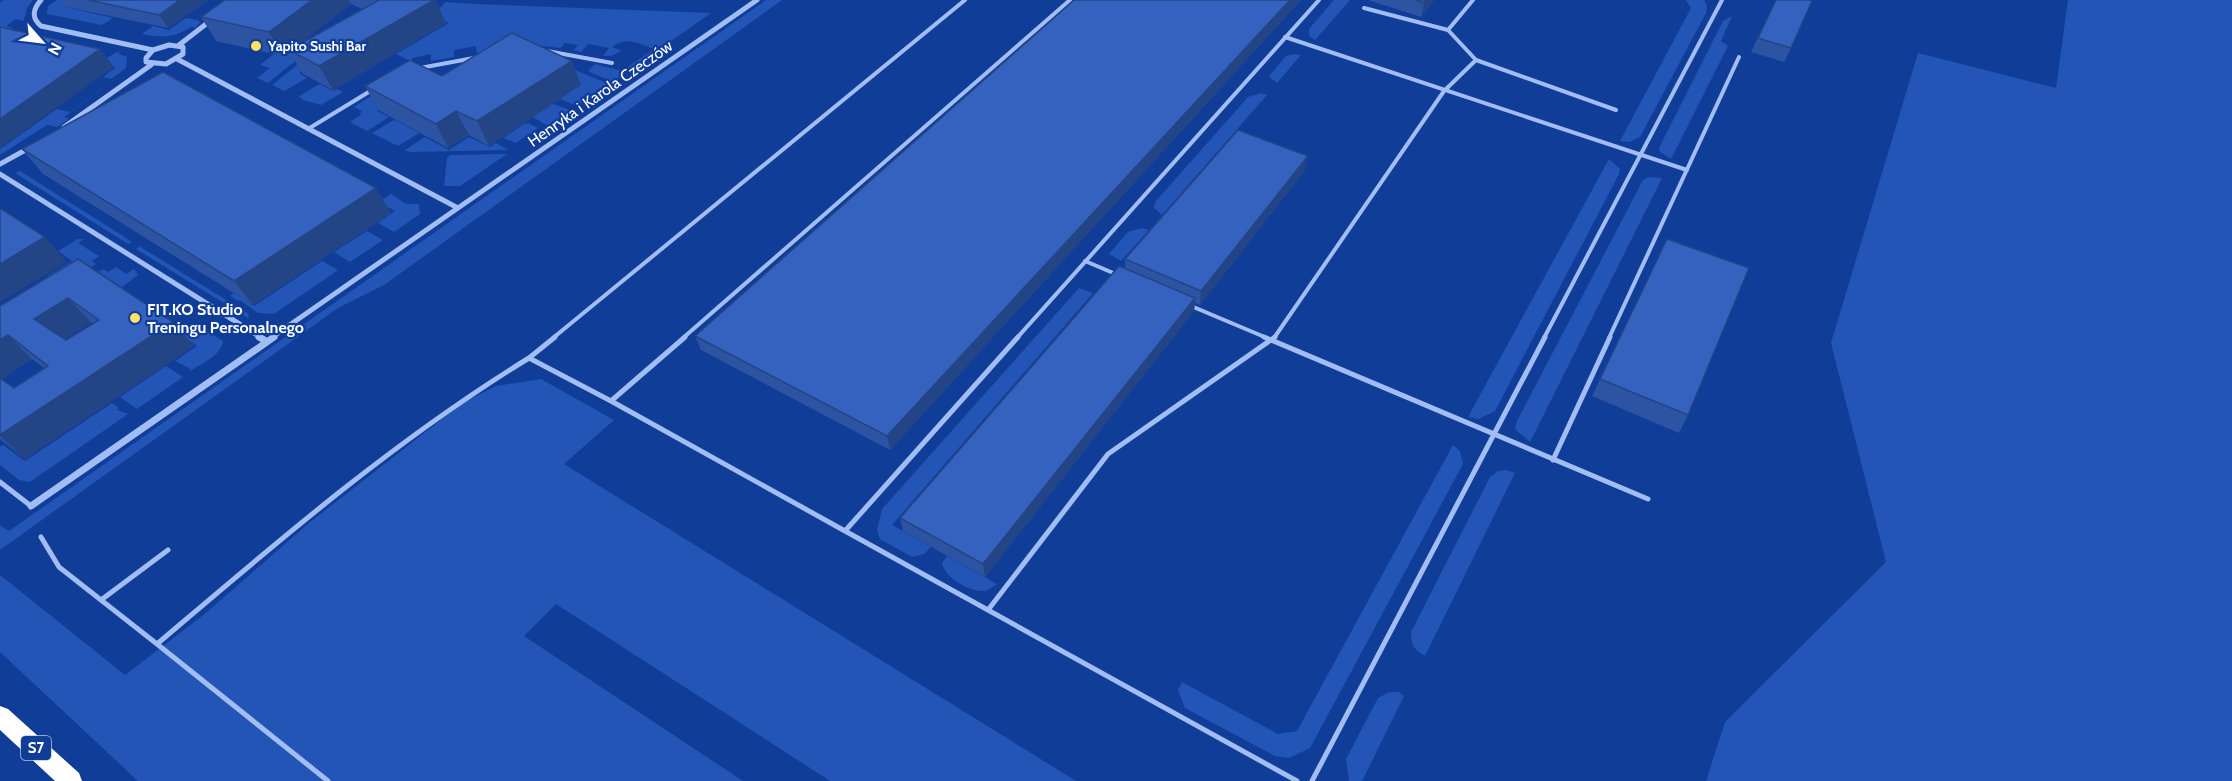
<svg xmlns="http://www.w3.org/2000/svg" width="2232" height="781" viewBox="0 0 2232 781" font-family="Cabin,sans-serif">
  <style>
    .green { fill: #2355b7 }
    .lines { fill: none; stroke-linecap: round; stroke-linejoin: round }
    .service-far1 { stroke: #a1bdf4; stroke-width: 4 }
    .service { stroke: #a1bdf4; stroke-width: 5 }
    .minor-far1 { stroke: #a1bdf4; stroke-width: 5 }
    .minor { stroke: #a1bdf4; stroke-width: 7 }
    .motorway { fill: #fff; fill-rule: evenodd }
    .wall { fill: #2d54a3; fill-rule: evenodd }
    .shaded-wall { fill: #244585 }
    .building { fill: #3462be; stroke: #244585; stroke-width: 1.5; fill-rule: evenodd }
    .poi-dot { fill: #ffe364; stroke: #103d98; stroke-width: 2 }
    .labels { text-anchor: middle; stroke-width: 4.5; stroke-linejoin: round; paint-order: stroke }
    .far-poi-label { font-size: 14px; font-weight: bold; fill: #fff; stroke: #103d98; text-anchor: start }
    .shield { fill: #103d98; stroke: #b7c5e0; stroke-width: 1.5 }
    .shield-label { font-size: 15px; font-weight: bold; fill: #fff }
    .street-label { font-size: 16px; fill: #fff; stroke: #103d98 }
    .poi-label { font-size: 16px; font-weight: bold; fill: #fff; stroke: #103d98; text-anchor: start }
  </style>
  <rect width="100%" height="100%" fill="#103d98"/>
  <path class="green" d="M4 0H33L27 8 24 21 16 19 6 26 13 28 0 36V3Z
    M57 0H75L65 7 113 18 102 25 47 14 48 6Z
    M378 0 375 29 299 73 307 78 284 91 272 85Z
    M766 0H782L384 285 338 308 0 550V525L9 531Z
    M1334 0H1350L1315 40 1309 36V29Z
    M1686 0H1704L1707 6 1706 13 1640 137 1629 142 1620 141 1691 8Z
    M2068 0H2232V781H1706L1725 722 1886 562 1831 343 1918 53 2056 88Z
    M445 2 476 4 711 13 612 82 588 71 595 64 622 71 654 49C639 43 626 36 612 47L621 51 611 56H603L609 48 588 44 581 52 573 50 578 45 565 43 560 48C531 43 506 48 477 53L476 46 454 50V57L431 61V54L412 58V62L396 54 449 23 429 14 441 7Z
    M1732 16 1721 41 1728 46 1671 159 1660 152 1659 148 1723 21Z
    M186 18 198 20 200 23 195 28 191 27C174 38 160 38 142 34L153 26 169 30Z
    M300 45 299 58 268 83 257 78 270 68 260 65 274 54 285 56Z
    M117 52H121L118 54 127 57 126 68 111 79 103 77 116 67 98 63Z
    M1294 54 1301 55 1277 83 1269 76 1286 56Z
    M553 61 609 84 577 106 560 99 581 84Z
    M127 71 64 117 69 119 57 127 47 125 0 155V149L57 109 70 112Z
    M320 84 333 91 337 89 343 92 321 105 303 100 299 96Z
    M1261 93 1267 95 1162 215 1154 208 1155 202 1248 97Z
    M374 94 396 100 377 111 389 117 367 131 350 122 362 114 360 113 362 111 354 107Z
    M553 104 570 110 548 126 533 117Z
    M394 120H395L419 133 398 146 372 133Z
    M528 123 538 128 516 143 503 138 524 124Z
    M425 137 449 150 469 137 490 147 496 143 508 150 410 152 405 150Z
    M507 154 460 186H444L447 158 450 155Z
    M1609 159 1620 169 1619 174 1495 411 1479 419 1468 417Z
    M20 171 120 234 132 242 128 244 15 173Z
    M1648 177 1662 178 1530 442 1515 429 1517 421 1643 180Z
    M391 194 406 204H419L420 214 394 232 378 223 395 211 379 202Z
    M1142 228 1149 230 1121 261 1109 254 1128 232Z
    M367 231 383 240 350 262 334 252Z
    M78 239H84L78 243 99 256 92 261 96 264 61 285 47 276 72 261 58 251Z
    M139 246 249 314 248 318 136 249Z
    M322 261 338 270 274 314 258 313 240 300 238 301 230 296 234 293 254 306Z
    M116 267 126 274 134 269 138 275 118 290 81 282 103 269 108 272Z
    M1079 288 1093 293 892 525 931 547 924 554 912 557 880 539 877 530 882 509Z
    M194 324 223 341C222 355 201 364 190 371L189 368 175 361 197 346 180 334Z
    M166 366 183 377 137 409 120 397Z
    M541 379 614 420 564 464 1076 781H830L556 604 524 636 743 781H138L0 652V575L125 675 206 613 309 523 464 402 496 386Z
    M112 403 119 408 117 410 128 414 30 482 19 480 0 465V447L3 445 25 461Z
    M1453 445 1460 451 1463 464 1310 748 1289 758 1275 756 1185 708 1178 690 1182 682 1278 734 1297 731Z
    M1506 470 1515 473 1425 656C1414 650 1411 645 1411 632L1490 477 1498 471Z
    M947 556 997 584C993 587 989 590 984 591 970 592 945 578 942 563Z
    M1389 692H1399L1404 696 1362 781H1349L1346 759 1378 698Z"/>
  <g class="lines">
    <path class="service-far1" d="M1364 8 1448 30
      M1285 37 1687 170
      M547 51 612 63
      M1476 60 1616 110
      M420 68 474 58
      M308 129 372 90
      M1085 261 1118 275
      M1191 306 1267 338
      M553 338 965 0
      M683 338 1070 0
      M1017 338 1319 0
      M1274 338 1444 91 1476 60 1448 30 1473 0
      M1544 338 1722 0
      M1609 338 1739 57"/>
    <path class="service" d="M555 337 529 358 611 401
      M685 337 611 401 845 531
      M1018 337 845 531 1297 781
      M1264 337 1648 499
      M1553 460 1610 337
      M0 482 31 506
      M41 537 59 567 157 644C277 542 395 440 529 358
      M101 600 168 550
      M988 610 1108 454 1275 337
      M157 644 328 781
      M1312 781 1545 337"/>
    <path class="minor-far1" d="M41 0C33 9 31 18 41 26L153 50
      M169 45 183 47V54L166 64 146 62V58L153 50Z
      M179 45 210 21
      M177 59 458 208 271 338
      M64 127 151 65
      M0 164 29 148
      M0 174 262 338
      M458 208 757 0"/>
    <path class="minor" d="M259 337 266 341
      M31 506 274 337"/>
    <path class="motorway" d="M0 706 8 709 79 773 82 781H55L0 730Z"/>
  </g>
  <path class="wall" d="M61 0H208L168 28 66 7Z
    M225 0H435L446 23 333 90 303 74 289 51 283 56 216 41 201 17ZM351 4 362 9 296 46Z
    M1074 0H1301L890 450 701 350 695 336Z
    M1368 0H1434L1421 17Z
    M1776 0 1791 48 1784 62 1751 52Z
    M572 61 581 85 489 146 469 135 448 148 378 110 365 86 442 76Z
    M22 149 391 213 253 305 43 174Z
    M1305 170 1200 305 1195 303 1194 311 985 577 903 531 900 518 1125 268V259Z
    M1667 239 1688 415 1679 433 1592 396Z
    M78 259 173 322 194 346 25 459 0 439V306ZM91 322 93 324 66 340 64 339ZM32 359 44 368 14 388 2 379Z"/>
  <path class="shaded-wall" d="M180 0H208L168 28 159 15Z
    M312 0H349L351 4 283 56 269 32Z
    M434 0H435L446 23 333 90 319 66Z
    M1290 0H1301L890 450 887 436Z
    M1426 0H1434L1421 17 1424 3Z
    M100 49 114 67 0 148V119Z
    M572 61 581 85 489 146 477 121Z
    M456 111 469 135 448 148 436 124Z
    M1308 156 1305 170 1200 305 1201 291Z
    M376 188 391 213 253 305 234 281Z
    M45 237 67 262 0 302V264Z
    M68 298 91 322 58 343 34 319Z
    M1195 298 1194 311 985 577 983 564Z
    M173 322 194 346 25 459 0 436V435Z
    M8 335 32 359 0 380V340Z"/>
  <path class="building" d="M88 0H180L159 15Z
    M225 0H312L269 32 201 17Z
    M379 0H434L319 66 289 50Z
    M1074 0H1290L887 436 695 336Z
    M1415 0H1426L1424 3Z
    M1776 0H1809L1812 1 1791 48 1758 38Z
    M0 27 100 49 0 119Z
    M512 33 572 61 477 121 456 111 436 124 365 86 410 60 442 76Z
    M163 72 376 188 234 281 22 149Z
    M1238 130 1308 156 1201 291 1125 259Z
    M0 208 45 237 0 264Z
    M1667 239 1749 268 1688 415 1600 379Z
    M78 259 173 322 0 435V378L14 388 48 366 8 335 0 340V306ZM68 298 99 320 66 340 34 319Z
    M1119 266 1195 298 983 564 900 518Z"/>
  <g class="poi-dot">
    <circle cx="256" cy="46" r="6"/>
    <circle cx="135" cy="318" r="6"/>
  </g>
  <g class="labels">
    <g class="far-poi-label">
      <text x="268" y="51">Yapito Sushi Bar</text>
    </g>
    <rect class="shield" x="21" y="736" width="30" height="24" rx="4.5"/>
    <g class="shield-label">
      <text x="36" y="753">S7</text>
    </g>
    <g class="street-label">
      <text transform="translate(600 93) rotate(-35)" y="6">Henryka i Karola Czeczów</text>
    </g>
    <g class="poi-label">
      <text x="147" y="315">FIT.KO Studio<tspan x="147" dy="18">Treningu Personalnego</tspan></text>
    </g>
  </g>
  <g transform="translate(42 42) rotate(118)" stroke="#103d98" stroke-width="4.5" paint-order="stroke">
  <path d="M0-4.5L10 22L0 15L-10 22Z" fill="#ffffff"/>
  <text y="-9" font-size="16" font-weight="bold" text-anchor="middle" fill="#ffffff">N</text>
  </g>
</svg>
